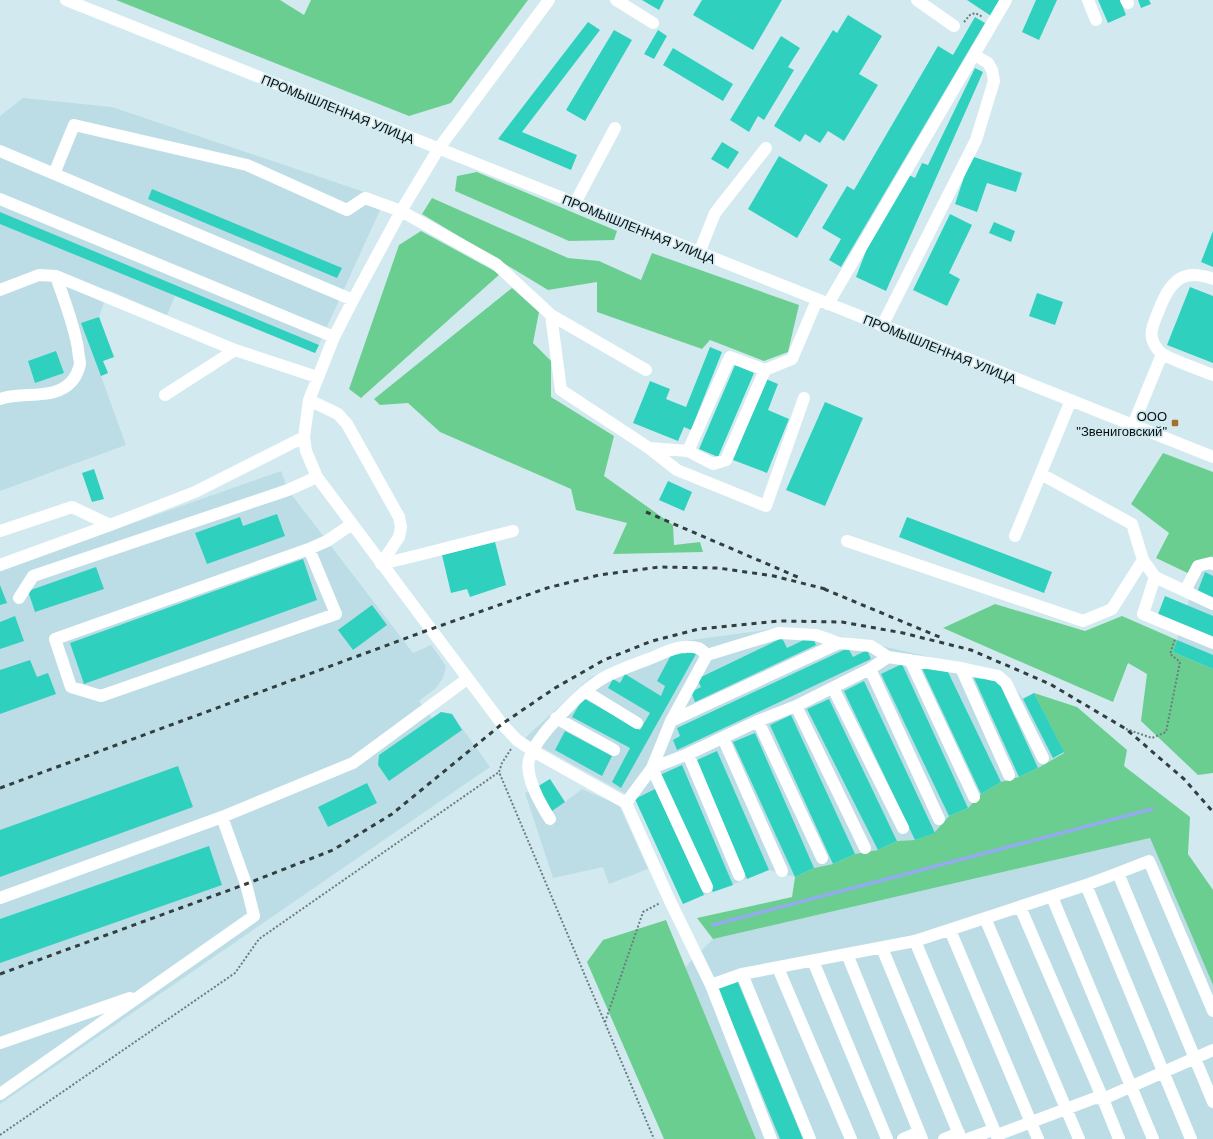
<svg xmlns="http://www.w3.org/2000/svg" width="1213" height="1139" viewBox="0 0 1213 1139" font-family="Arial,sans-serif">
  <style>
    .built { fill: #bcdde5 }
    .forest { fill: #6bce91 }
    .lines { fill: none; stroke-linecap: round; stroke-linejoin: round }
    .stream { stroke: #95abef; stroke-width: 3.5 }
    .building { fill: #30d0be }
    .path { stroke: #6c7c7f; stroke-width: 2; stroke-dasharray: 2 2; stroke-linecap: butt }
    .minor { stroke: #fff; stroke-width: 12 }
    .rail { stroke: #323e3f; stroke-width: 3; stroke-dasharray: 5 5; stroke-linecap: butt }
    .poi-dot { fill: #a66f2b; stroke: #d2eaef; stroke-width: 1.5 }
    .labels { text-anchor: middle; stroke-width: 3.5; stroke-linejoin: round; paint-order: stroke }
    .street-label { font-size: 13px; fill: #070f10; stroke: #d2eaef }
    .poi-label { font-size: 13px; fill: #070f10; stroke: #d2eaef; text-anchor: end }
  </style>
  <rect width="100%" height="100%" fill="#d2eaef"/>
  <path class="built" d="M23 98 112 107 385 199 315 353 175 296 167 315 108 290 99 317 114 357 103 361 108 373 101 376 126 445 0 491V116Z
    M281 471 288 490 413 653 431 645 446 666 443 678 436 688 419 701 432 718 441 712 452 714 490 767 0 1104V570Z
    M1211 556 1213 557V669L1173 652 1196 577Z
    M781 628 818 631 1002 674 1023 698 1034 693 1064 752 1038 768 1019 777 1001 782 981 794 968 808 949 816 935 833 915 840 897 841 878 850 855 854 833 864 814 868 795 877 769 870 713 892 704 895 683 904 635 799 525 738 591 677 684 641Z
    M550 779 565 802 582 789 619 805 648 869 609 884 603 867 553 878 525 793Z
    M1150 838 1213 985V1139H756L685 967 713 939Z"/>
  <path class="forest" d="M116 0H280L304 15 311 0H528L451 103 409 116Z
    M477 172 617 231 614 240 569 241 455 191 457 176Z
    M432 198 568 258 599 261 641 280 652 253 799 305 788 352 764 361 710 340 702 349 597 312V282L548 290 422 214Z
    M421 231 500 274 361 398 349 389 399 245Z
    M512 288 539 312 533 343 551 361V397L614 436 604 476 673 525 674 545 700 542 703 552 613 554 627 523 576 510 571 489 440 432 408 403 380 405 374 399Z
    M1163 453 1213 472V557L1211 556 1196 577 1156 558 1169 533 1131 504Z
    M995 604 1085 631 1122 616 1177 640 1173 652 1213 669V773L1198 775 1141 721 1147 674 1128 663 1113 702 943 628Z
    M1034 693 1077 707 1127 750 1124 766 1190 817 1188 854 1213 890V985L1150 838 713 939 697 918 792 897 795 877 814 868 833 864 855 854 878 850 897 841 915 840 934 833 949 816 968 808 981 794 1001 782 1019 777 1038 768 1064 753Z
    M666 920 756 1139H664L587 962 603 940Z"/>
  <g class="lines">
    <path class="stream" d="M713 925 1152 809"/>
  </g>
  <path class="building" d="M642 0H664L659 10Z
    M702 0H782L753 50 693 15Z
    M967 0H1000L991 16Z
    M1036 0H1057L1039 40 1022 32Z
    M1098 0H1120L1126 15 1108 23Z
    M1138 0H1149L1151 4 1141 8Z
    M848 15 882 36 859 74 878 85 844 141 828 131 820 143 805 134 800 142 774 126 833 30 837 33Z
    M975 17 985 23 841 267 829 260 841 239 822 228 847 186 854 190 938 46 953 55Z
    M588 22 600 30 522 132 577 155 571 170 498 139Z
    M614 30 632 40 585 121 566 110Z
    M658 30 667 36 654 59 644 54Z
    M781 36 800 48 788 67 794 70 764 120 758 116 749 132 730 120Z
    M673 48 733 84 723 101 663 65Z
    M975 68 983 72 886 291 856 277 869 243 909 175 915 178 922 163 928 165Z
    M722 142 739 152 728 169 711 159Z
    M779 156 828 185 797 238 748 209Z
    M971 156 1022 173 1016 192 987 183 977 212 955 204Z
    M152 189 342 268 337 278 148 199Z
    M0 212 319 345 315 353 0 224Z
    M950 214 972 225 949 273 960 279 947 306 913 290Z
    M994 222 1015 231 1011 242 989 233Z
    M1213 231V267L1201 262Z
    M1190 287 1213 296V363L1167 345Z
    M1037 293 1063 302 1055 325 1029 316Z
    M99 317 114 357 103 361 108 373 101 376 81 323Z
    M710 347 722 352 691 430 684 427 678 441 633 423 650 381 670 389 666 399 686 407Z
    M56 351 64 373 35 383 28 361Z
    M735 365 754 373 718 457 699 449Z
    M766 379 778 384 768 410 789 419 767 473 733 460Z
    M825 402 863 418 825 506 786 490Z
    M94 469 104 499 92 502 82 473Z
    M668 481 692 492 684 511 659 500Z
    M277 514 285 536 207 564 195 533 240 517 243 526Z
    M907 517 1052 572 1044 593 899 537Z
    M495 542 506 585 470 597 467 589 451 593 442 555Z
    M303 559 317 600 84 684 70 643Z
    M96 567 104 589 35 612 28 591Z
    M1205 572 1213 576V600L1197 593Z
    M0 585 7 603 0 605Z
    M1165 596 1213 616V640L1157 617Z
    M372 605 387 625 353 650 338 630Z
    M15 616 24 641 0 649V622Z
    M812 636 816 645 695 702 691 692 701 687 697 679 782 638 787 648Z
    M1177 640 1213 655V669L1173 652Z
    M848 648 853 657 867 650 871 659 677 750 673 740 680 736 677 728Z
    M687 649 696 654 621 788 612 782 630 748 572 717 583 698 640 730 650 713 608 688 613 679 620 683 625 674 661 696 665 686 657 681 671 655 678 650 685 654Z
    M30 660 37 677 48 673 56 694 0 714V670Z
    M902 664 968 808 949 816 881 674Z
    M921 666 947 670 1001 782 981 794Z
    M974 678 998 680 1038 768 1019 777Z
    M864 681 935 833 915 840 844 691Z
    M1034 693 1064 752 1053 758 1023 699Z
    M829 699 897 841 878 850 807 709Z
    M441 712 452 714 462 730 389 781 378 765 379 755Z
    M791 715 855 854 833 864 770 725Z
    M565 731 612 756 602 776 555 750Z
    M755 733 814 868 795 877 733 742Z
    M717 751 769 870 747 879 697 760Z
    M682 765 733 885 713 892 660 775Z
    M178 766 193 807 0 877V830Z
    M550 779 565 802 552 811 537 787Z
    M367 783 377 803 328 827 318 807Z
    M655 789 704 895 683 904 635 799Z
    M209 846 222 885 0 963V919Z
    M737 980 803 1139H780L718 988Z"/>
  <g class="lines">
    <path class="path" d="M964 22 970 15 975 13 983 17
      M1126 729 1152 738 1166 732 1180 662 1170 654 1175 639
      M511 749 502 763 499 772 654 1139
      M605 1022 643 912 660 903
      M0 1135 235 973 259 939 499 772"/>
    <path class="minor" d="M66 0 1213 457
      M549 0 439 148 401 211 353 300 334 337 309 400 304 437 306 451 317 477 502 724 517 740 533 751 626 803 669 899 711 985 742 974 915 941 1086 885 1118 873 1213 1102
      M616 0 653 23
      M917 0 954 26
      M1088 0 1096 20
      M1126 0 1128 3
      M0 151 353 300
      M54 174 74 125 247 165 347 210 365 198 401 211 496 264 551 315 646 370
      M0 199 334 337
      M575 203 615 128
      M699 253 715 213 766 148
      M1213 279C1182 267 1169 283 1159 310 1152 327 1146 337 1160 352 1166 358 1203 371 1213 375
      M0 290 39 275 56 276 235 350
      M828 304 1006 0
      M551 315 561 390 649 448 677 470 766 506 804 398
      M882 326 976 140 994 81 992 70 988 63 975 55
      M165 395 235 350 317 377
      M0 399C17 393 37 397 54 392 68 388 77 378 80 364 80 360 78 354 78 349 74 324 64 300 56 276
      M309 400 338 414 347 424 399 517 401 527 399 537 381 564
      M1133 425 1162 354
      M649 448 688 451 730 357 765 370 792 359 817 300
      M688 451 713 464 726 460 765 370
      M1041 474 1132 524 1143 560 1155 577 1213 604
      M0 531 72 507 110 525
      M1015 536 1071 400
      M847 541 1083 621 1112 609 1143 560
      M309 549 336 614 101 696 71 687 55 639 309 549 327 541 352 524
      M381 564 419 555 513 531
      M0 565 110 525 195 492 304 437
      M1155 577 1143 614 1213 643
      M1185 591 1198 566 1210 563 1213 564
      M19 598 33 576 288 490 317 477
      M910 660 974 797
      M961 668 1009 775
      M870 669 939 819
      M833 688 903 828
      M585 691 637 723
      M796 706 865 848
      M556 718 614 750
      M671 721 707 655
      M758 721 822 858
      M723 738 782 871
      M688 754 739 875
      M626 803 652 768 688 754 758 721 796 706 870 669 888 657
      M550 819C541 805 525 777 529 760 535 736 587 685 609 675 622 669 635 664 649 659 664 653 680 643 698 648 701 649 704 652 707 655L779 633 816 635 839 643 871 646 888 657 961 668 998 676 1006 683 1043 758
      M1118 873 1149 861 1213 1011
      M1086 885 1191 1139
      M707 887 652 768 671 721 839 643
      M1052 897 1153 1139
      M0 898 222 817 353 763 467 679
      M1020 907 1103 1099 1119 1139
      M985 918 1079 1139
      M950 930 1038 1139
      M915 941 998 1139
      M882 948 961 1139
      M847 954 922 1139
      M813 961 887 1139
      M778 968 851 1139
      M742 974 810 1139
      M711 985 771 1139
      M0 1043 130 998
      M0 1094 254 916 246 884 222 817
      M997 1135 1095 1098 1103 1099 1213 1050
      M903 1139 919 1132
      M944 1139 959 1133
      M968 1139 993 1130"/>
    <path class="rail" d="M646 512 800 578
      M824 589 942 638
      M0 788 431 629 547 588 599 575 659 567 718 568 774 576 829 590
      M0 974 246 884 333 850 392 814 502 724 555 688 604 660 652 641 699 629 779 621 842 622 903 633 971 650 1050 684 1126 729 1184 779 1213 812"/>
  </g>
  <rect class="poi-dot" x="1171" y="419" width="8" height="8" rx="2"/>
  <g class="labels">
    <g class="street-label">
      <text transform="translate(338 109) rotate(22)" y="5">ПРОМЫШЛЕННАЯ УЛИЦА</text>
      <text transform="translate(639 229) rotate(22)" y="5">ПРОМЫШЛЕННАЯ УЛИЦА</text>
      <text transform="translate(940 349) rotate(22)" y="5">ПРОМЫШЛЕННАЯ УЛИЦА</text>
    </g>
    <g class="poi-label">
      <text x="1167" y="421">ООО<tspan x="1167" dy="15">"Звениговский"</tspan></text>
    </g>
  </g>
</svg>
